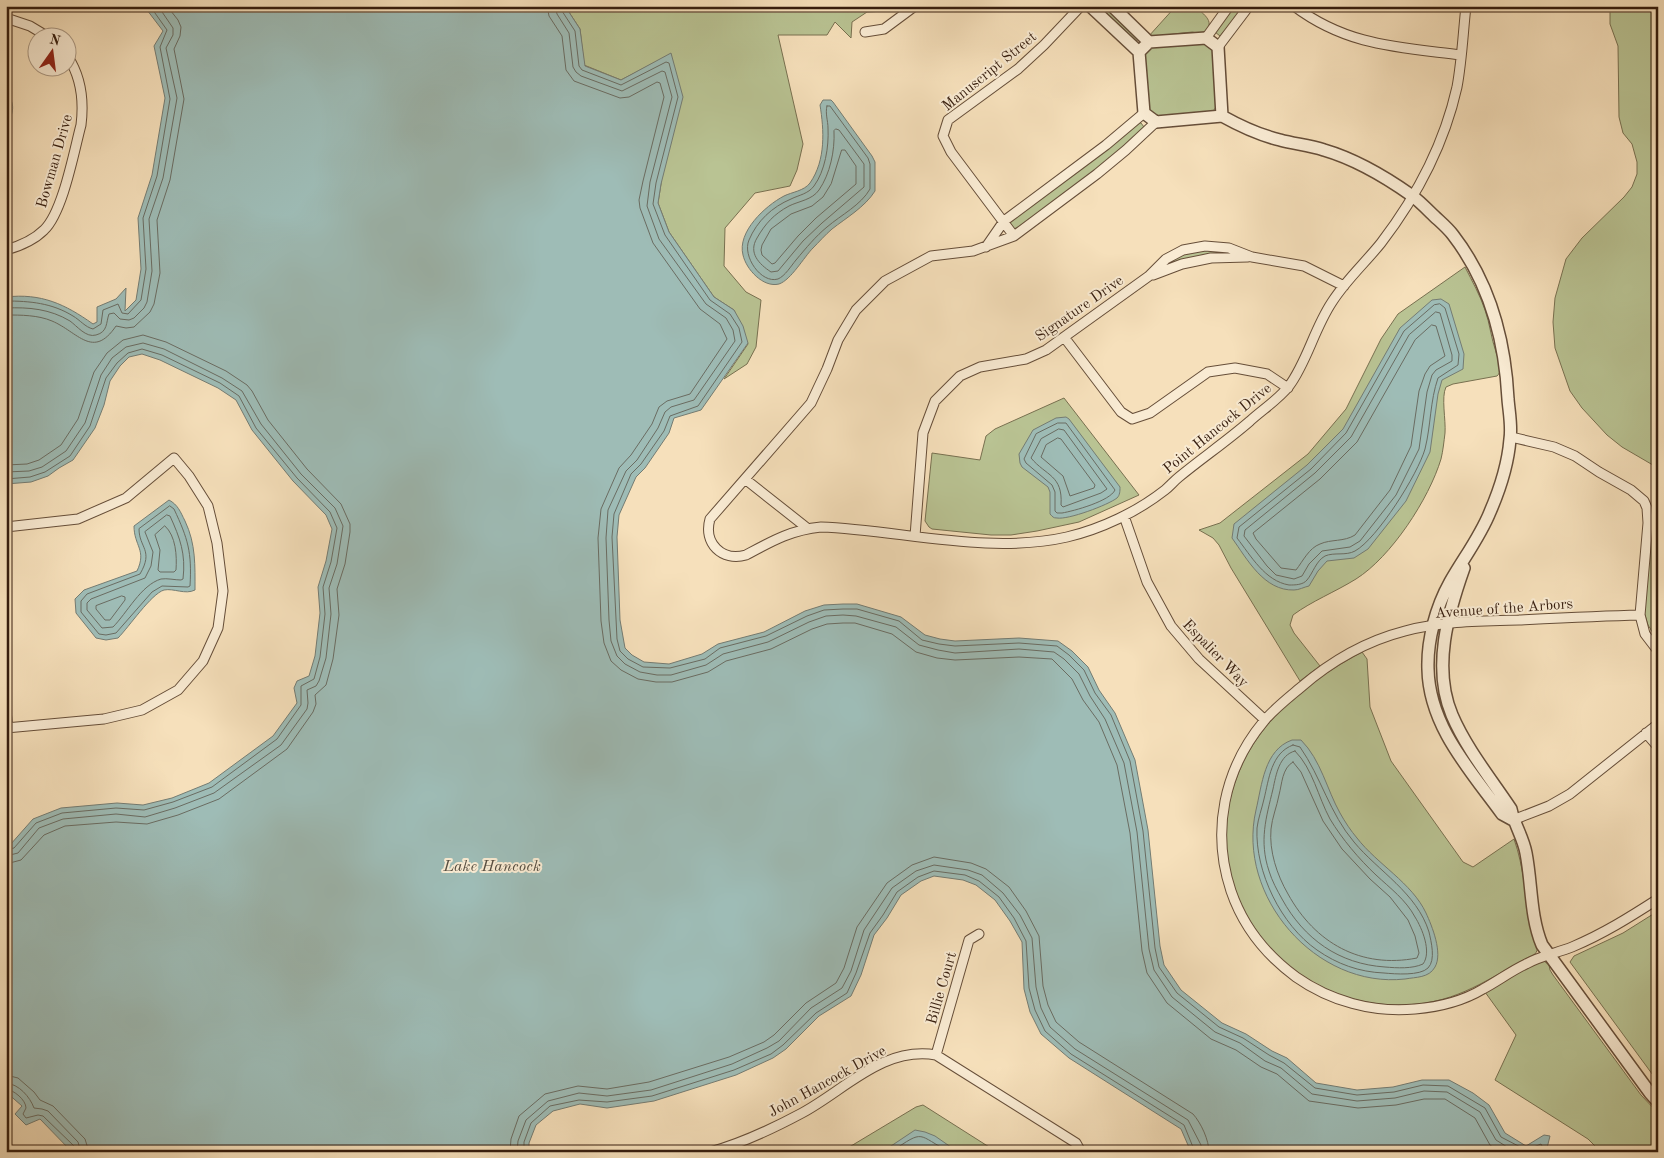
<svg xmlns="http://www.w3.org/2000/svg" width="1664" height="1158" viewBox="0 0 1664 1158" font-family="'Old Standard TT',serif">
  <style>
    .green { fill: #b9c393; stroke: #787050 }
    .water { fill: #9ebcb6; stroke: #747c73 }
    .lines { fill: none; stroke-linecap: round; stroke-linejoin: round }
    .shore { stroke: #6a6c62; stroke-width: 1 }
    .minor-casing { stroke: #664e39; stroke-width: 11 }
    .tertiary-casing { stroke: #664e39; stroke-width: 14 }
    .minor { stroke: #f9ebd3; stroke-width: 9 }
    .tertiary { stroke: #f9ebd3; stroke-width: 11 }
    .labels { text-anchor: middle; stroke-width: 4; stroke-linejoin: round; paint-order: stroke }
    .street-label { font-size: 15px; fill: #361d0e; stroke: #f9ebd3 }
    .water-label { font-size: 16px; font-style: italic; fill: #554d40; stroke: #f9ebd3 }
  </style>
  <rect width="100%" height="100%" fill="#f6e0bb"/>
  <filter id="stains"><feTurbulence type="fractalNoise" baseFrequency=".004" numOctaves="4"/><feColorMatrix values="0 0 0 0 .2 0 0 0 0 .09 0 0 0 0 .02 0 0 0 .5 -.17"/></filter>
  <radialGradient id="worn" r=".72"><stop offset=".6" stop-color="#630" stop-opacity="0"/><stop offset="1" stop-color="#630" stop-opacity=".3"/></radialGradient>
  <path class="green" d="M565 6H897L885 11 867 12 852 22 851 38 835 22 827 35H778L803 144 797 170 790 186 755 193 725 228 724 266 746 292 761 300 756 347 747 364 724 379 748 344 734 310 714 297 669 232 658 203 661 184 671 54 621 80 584 65 580 29Z
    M1100 6H1109L1139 37 1136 42 1099 8Z
    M1176 6H1195C1204 15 1217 22 1203 34L1192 32 1148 37Z
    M1233 6H1246L1220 36 1215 32V29Z
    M1610 6H1658V468L1622 447 1607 435 1582 408 1570 391 1555 348 1553 322 1555 298 1566 259 1582 238 1624 197 1632 187 1637 174V162L1632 144 1623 133 1619 117 1618 46 1610 24Z
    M1204 42 1214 48 1217 106 1213 111 1158 117 1149 111 1144 57 1146 50 1151 46Z
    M1137 122 1141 123 1144 127 1115 156 1020 226 1014 229 1010 224 1011 220Z
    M1212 249 1235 253 1158 271C1170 254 1192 253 1212 249Z
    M1465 267C1472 281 1480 295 1485 310 1490 324 1491 338 1496 352 1498 360 1505 368 1497 376L1453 384 1446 387C1441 397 1446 420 1445 433 1444 441 1443 451 1441 459 1429 499 1391 557 1356 579 1335 592 1312 601 1293 615L1290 625 1294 633 1320 666 1300 681 1231 568 1219 545 1213 538 1199 530 1220 523 1308 454 1346 409 1381 339 1398 314Z
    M1064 398 1139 495 1079 522 1037 531 1011 535H991L932 529 929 527 925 521 932 453 980 460 986 436 995 429Z
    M1658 510V641L1648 625 1644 612 1650 511Z
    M1362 652 1367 659 1370 707 1391 761 1463 862 1473 867 1514 839C1524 867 1526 900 1531 929 1532 939 1542 945 1535 954 1495 974 1465 999 1418 1004 1292 1018 1190 894 1238 774 1260 718 1311 679 1362 652Z
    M1658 911V1082L1570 962 1574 956 1623 933Z
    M1544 961 1549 965 1550 970 1553 975 1641 1095 1658 1113V1152H1601L1588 1139 1495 1080 1516 1035 1485 992C1501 983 1526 963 1544 961Z
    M923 1105 997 1152H841L916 1107Z"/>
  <path class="water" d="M144 6H565L580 29 585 66 621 80 671 53 683 97 661 184 658 203 669 232 714 297 734 310 743 326 748 343 701 410 674 418 669 433 645 468 636 477 619 515 617 537 620 620 625 648 632 655 644 662 669 664 702 654 718 644 764 632 805 611 824 605 843 604H857L901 617 925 635 940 639 955 641 1019 638 1058 641 1072 651 1088 667 1099 690 1115 713 1135 760 1148 830 1160 946 1164 965 1181 990 1222 1023 1246 1034 1272 1051 1287 1058 1316 1083 1357 1090 1393 1087 1422 1080H1449L1473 1093 1489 1105 1505 1133 1526 1146 1544 1135 1550 1136 1546 1152H1191L1181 1129 1069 1058 1041 1034 1030 1012 1024 989 1022 942 1010 921 995 900 976 885 963 880 934 876 921 881 901 895 887 918 874 935 861 975 851 996 819 1016 786 1049 773 1058 736 1075 654 1101 607 1108 580 1104 553 1111 536 1125 529 1143V1152H72L40 1119 26 1125 15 1114 22 1106 6 1092V846L10 845 33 819 61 808 117 803 143 805 172 798 209 783 273 736 297 703 294 688 297 681 309 676 315 656 320 613 318 587 326 561 332 529 326 515 293 481 252 430 236 400 218 388 160 360 142 354 129 357 120 366 110 381 104 405 95 428 73 460 59 468 48 476 31 482 6 484V297C41 293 65 304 93 324L97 322V307L116 299 126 288 125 311 136 300 141 269 138 218 152 175 165 98 154 46 163 31Z
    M6 94C18 104 11 117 6 129Z
    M823 100H831L833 102 872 156 875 162V191C865 207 846 218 832 229 825 235 819 242 813 248 804 257 791 280 779 284 763 288 746 269 743 255 737 232 765 206 784 196 792 192 804 191 810 183 826 160 824 130 820 105Z
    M1441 299 1449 304 1464 354 1463 369 1442 380 1438 394 1430 452 1406 501 1368 549 1354 558 1327 561 1318 571 1309 586C1304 587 1299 590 1294 590 1264 591 1247 559 1232 538L1234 524 1307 465 1343 429 1400 328 1432 300Z
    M1066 417 1069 419 1120 487C1120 491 1120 495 1117 498 1108 505 1068 520 1057 518 1053 518 1053 517 1050 514V492L1048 487 1022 467 1020 463 1019 454 1033 430 1056 418Z
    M169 500C178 505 180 511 185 521 196 544 195 566 195 590 185 595 174 588 164 590 151 594 129 627 118 638L106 640 96 638 76 613 75 599 84 590 137 571C147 550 134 546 134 526Z
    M1292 740H1301C1321 760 1327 790 1340 813 1345 822 1351 831 1357 838 1377 864 1412 883 1426 913 1432 926 1443 953 1435 967 1429 978 1416 977 1405 979 1316 989 1236 896 1256 810 1262 785 1264 750 1292 740Z
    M915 1130 925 1132 935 1136 958 1152H882Z"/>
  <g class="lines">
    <path class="shore" d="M547 6 549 16 562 36 566 70 574 81 620 98 629 97 657 82 660 83 664 97 643 181 639 200 640 208 653 243 700 309 720 324 727 339 690 394 667 401 659 407 652 424 631 455 619 468 601 509 598 538 601 621 604 643 611 661 621 670 638 679 656 682H672L708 672 726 661 771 649 812 629 827 624 843 623H855L892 634 916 652 937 658 955 660 1019 657 1052 659 1072 679 1083 700 1099 722 1117 765 1130 833 1142 951 1147 973 1167 1003 1211 1039 1236 1050 1261 1067 1277 1074 1309 1101 1358 1108 1396 1105 1424 1099H1445L1475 1118 1490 1145 1500 1152
      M555 6 557 14 569 33 573 67 576 72 581 76 622 91 662 71 665 72 672 97 650 182 647 206 659 239 706 304 726 318 733 330 735 341 694 400 671 407 665 412 658 428 637 460 626 471 608 510 606 538 609 620 611 641 617 656 625 664 640 672 657 675H671L706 665 723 654 768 642 809 622 826 616 843 615 856 616 896 627 919 645 938 650 955 653 1019 649 1054 652 1064 659 1079 674 1090 696 1105 719 1124 763 1137 832 1149 949 1154 970 1172 997 1215 1032 1240 1043 1265 1061 1281 1068 1312 1094 1357 1101 1395 1098 1424 1091 1447 1092 1480 1112 1496 1140 1515 1152
      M561 6 562 11 575 31 579 66 582 70 621 85 666 62 669 63 678 97 656 183 653 204 665 235 710 300 730 314 739 328 742 342 698 406 670 416 664 431 641 464 631 474 614 514 612 537 617 639 620 651 628 659 643 667 670 668 705 659 720 648 766 636 807 616 824 610 843 609H857L899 621 922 640 939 644 955 646 1019 643 1057 646 1069 655 1084 670 1095 693 1111 715 1130 761 1143 831 1155 948 1159 967 1177 993 1219 1027 1243 1038 1269 1055 1284 1063 1315 1088 1357 1095 1394 1092 1423 1085 1448 1086 1485 1108 1501 1137 1526 1150 1541 1144 1542 1146V1152
      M827 106H830L868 158 870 164V189C861 205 841 215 827 227 816 236 806 248 796 260 791 266 785 276 778 279 761 284 742 256 749 240 757 221 772 207 791 199 799 195 808 194 814 186 825 171 829 147 828 128 828 121 825 113 827 106Z
      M836 129 839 130 864 164V187L822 223 803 241 778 271 771 272C759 264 748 253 757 238 765 224 774 214 789 206 799 201 812 200 819 190 830 174 835 151 834 131Z
      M842 150H845L856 166V184L816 218 798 236 775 263 772 264 762 255 761 250 762 245 771 229 791 214 812 206 823 197 831 184Z
      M6 301C30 301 52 303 73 316 80 320 85 327 93 329L101 324 103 310 118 304 122 313 128 314 141 300 146 269 143 218 157 176 170 99 160 47 167 30 150 6
      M1440 304 1445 308 1459 354 1458 365 1438 378C1430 401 1431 425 1425 449 1418 474 1377 539 1355 551 1346 556 1334 552 1325 556 1316 561 1313 573 1307 580 1303 585 1295 585 1289 585 1265 581 1251 556 1237 538L1239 527 1311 469 1346 433 1404 331 1434 305Z
      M6 308C29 307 50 309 70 321 77 326 86 338 96 335 108 332 106 322 109 314L114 313 120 319 129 320 134 318 144 308 147 302 152 271 149 219 163 178 177 98 166 48 173 35V28L158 6
      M1436 312 1440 313 1452 355V361L1436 370 1432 375 1427 392 1419 449 1396 495 1360 541 1350 547 1322 551 1309 564 1302 576 1294 579 1276 575 1267 566 1244 536 1245 530 1315 473 1351 437 1409 335Z
      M6 315C21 315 38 315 52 321 78 332 93 360 116 326L126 328 134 327 150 312 154 304 160 273 157 220 170 180 184 99 174 49 180 36 181 27 178 20 167 6
      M1432 325 1436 326 1445 356 1430 366 1425 374 1419 391 1411 446 1390 490 1355 535C1344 542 1331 539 1320 544 1309 548 1303 561 1296 570L1281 568 1256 539 1253 533 1320 479 1357 442 1415 340Z
      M1058 423H1066L1115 490C1110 501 1074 511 1062 513H1057L1055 511V492L1052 485 1026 463 1024 459 1036 434Z
      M1059 429 1064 430 1107 489 1101 493 1063 507 1061 505C1063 475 1046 476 1031 458L1041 439Z
      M1058 438 1061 439 1095 485 1094 488 1070 496 1063 476 1041 457 1046 445Z
      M6 465 27 464 39 460 61 445 78 419 94 372 107 353 123 340 143 335 166 342 226 371 247 385 252 391 268 420 307 469 341 504 350 524V532L345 564 337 589 339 615 333 659 326 685 315 695 316 704 313 712 287 749 219 799 178 815 147 824 116 822 65 826 44 835 21 860 6 864
      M6 472 29 471 42 467 66 451 85 423 101 375 112 358 126 347 143 343 164 349 222 378 242 391 261 424 301 474 335 508 343 526 337 564 329 588 331 614 326 658 319 681 316 686 307 690 308 703 307 709 281 745 214 793 175 808 145 817 116 814 63 819 39 828 18 853 6 856
      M6 479 30 477 45 472 70 456 90 426 106 378 117 363 128 353 142 349 162 355 220 383 239 396 256 428 297 478 330 512 337 528 331 562 323 587 325 614 320 657 314 679 301 686V705L277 739 212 787 173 802 144 810 116 808 62 813 36 823 14 848 6 850
      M170 506 174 509C188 539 192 552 190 586L188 587 162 586 152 592 116 633 106 635 99 634 81 612V601L87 594 140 574C154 550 139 548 139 529Z
      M167 515 170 516C180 538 186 554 183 579L181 580C175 580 167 578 161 579 141 585 127 613 113 627L102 628 87 610V603L91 599 145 578 151 566 153 552 145 532Z
      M165 526C176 536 177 556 176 570L174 572H160L158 570 160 550 155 535Z
      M122 596 125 597V600L110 620H105L96 609V606Z
      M1293 745 1300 747C1321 777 1330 814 1354 842 1378 871 1417 893 1429 932 1431 941 1436 960 1428 968 1420 976 1395 974 1384 973 1359 972 1337 964 1317 950 1281 925 1255 872 1257 828 1258 819 1262 808 1264 799 1269 779 1271 753 1293 745Z
      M1295 751C1313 769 1318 797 1330 819 1342 839 1359 859 1376 875 1390 888 1406 900 1415 917 1422 928 1432 952 1423 964 1412 969 1397 968 1385 967 1339 964 1304 939 1282 899 1277 890 1272 881 1269 871 1259 841 1266 818 1273 789 1276 775 1279 755 1295 751Z
      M1293 762 1301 772 1323 821 1342 849 1370 879 1390 897 1408 920 1415 936 1419 953 1417 958C1361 969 1315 943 1288 894 1277 875 1269 851 1271 829 1272 818 1277 806 1279 795 1282 784 1282 768 1293 762Z
      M6 1075 18 1078 34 1092 40 1100 53 1106 85 1139 89 1152
      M6 1083C19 1084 30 1097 34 1108L42 1109 48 1111 78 1142 81 1152
      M6 1089C14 1090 26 1100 26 1108L23 1114 26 1118 38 1115 43 1116 74 1146 75 1152
      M510 1152 511 1139 519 1116 545 1094 578 1086 607 1089 649 1082 729 1057 764 1042 774 1035 806 1003 836 983 844 968 857 927 887 883 912 865 934 857 971 863 986 869 1009 887 1026 911 1039 936 1043 986 1048 1005 1056 1022 1079 1042 1193 1114C1201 1123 1209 1140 1209 1152
      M517 1152 518 1141 526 1120 548 1101 579 1093 607 1096 651 1090 732 1064 767 1048 779 1041 811 1008 842 988 851 971 864 930 892 888 916 871 934 865 968 870 982 875 1003 893 1020 915 1032 938 1036 987 1041 1008 1050 1027 1075 1049 1188 1120 1201 1145 1202 1152
      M524 1152V1142L531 1123 550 1106 579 1100 607 1102 652 1096 734 1070 771 1054 783 1045 816 1013 847 993 856 973 870 933 883 915 897 892 918 877 934 871 965 875 979 881 999 897 1014 918 1026 941 1029 988 1035 1010 1045 1031 1071 1054 1184 1125 1195 1152
      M891 1152C926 1128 916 1135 950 1152"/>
    <g class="minor-casing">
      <path id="minor" d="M1294 6C1347 46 1398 47 1461 55
        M6 18 30 26 50 38
        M865 32 884 29 915 6
        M1206 38 1229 6
        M1218 47 1249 6
        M1156 122 1126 150 1097 174 1014 236 973 251 931 256 885 281 856 310 838 340 827 369 811 403 710 519C703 543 722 562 746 555 772 541 791 530 821 527 900 530 988 555 1067 537 1101 529 1137 512 1165 490 1170 486 1174 481 1179 477 1202 458 1227 441 1250 421 1262 410 1279 399 1289 386 1307 362 1314 329 1332 302 1346 280 1365 263 1381 243 1417 196 1444 145 1457 87 1462 60 1463 33 1466 6
        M1014 236 951 152 943 136 948 120 1018 69 1044 45 1081 6
        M986 247 1004 221 1106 145 1144 113
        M6 250C20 246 33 241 44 230 63 212 74 151 81 125 84 101 81 77 68 57
        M1153 275 1182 264 1211 258 1248 257
        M1064 337 1121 412 1132 419 1150 413 1208 372 1235 368 1267 374 1288 388
        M1511 437 1554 447 1575 456 1599 472 1631 490 1644 501 1647 508 1648 523 1640 615 1645 634 1658 651
        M745 479 807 528
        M1124 516 1147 582 1171 626 1199 659 1265 720
        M6 527 78 519 126 498 174 458 189 476 208 506 217 543 223 591 218 628 203 661 178 690 142 710 104 719 6 728
        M915 536 923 433 935 401 960 376 980 367 1026 359 1046 350 1149 276 1166 259 1183 250 1205 246 1229 248 1252 257 1304 266 1344 286
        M1640 615C1600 616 1560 618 1519 620 1481 621 1442 621 1405 631 1366 641 1330 662 1300 688 1288 698 1274 709 1264 721 1224 769 1211 831 1231 891 1243 926 1266 955 1296 977 1330 1001 1373 1013 1415 1009 1439 1007 1463 1001 1483 989 1498 981 1511 971 1526 964 1540 956 1557 953 1572 947 1603 934 1630 917 1658 899
        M6 711 8 728
        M1646 733 1658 747
        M1513 820 1549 806 1570 794 1658 724
        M936 1055 969 940 979 934
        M710 1152C740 1144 774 1128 802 1113 845 1090 883 1046 936 1055L1076 1143 1081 1152"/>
    </g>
    <g class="tertiary-casing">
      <path id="tertiary" d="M1090 6 1139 52
        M1112 6 1149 42
        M1206 38 1218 47 1222 116 1156 122 1144 113 1139 52 1149 42Z
        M1222 116C1240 126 1259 135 1280 140 1294 144 1309 145 1324 150 1355 159 1384 176 1411 195 1418 200 1425 207 1431 213 1438 220 1447 227 1453 235 1490 283 1505 339 1508 399 1509 412 1512 426 1510 439 1508 465 1500 489 1490 512 1480 537 1463 559 1450 582 1436 607 1427 640 1428 669 1429 726 1470 770 1502 814L1513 820
        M1464 568C1448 613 1432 668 1452 715 1466 748 1491 779 1511 809 1514 824 1523 837 1526 853 1532 884 1530 916 1542 945L1650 1093 1658 1102"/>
    </g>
    <use href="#minor" class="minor"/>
    <use href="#tertiary" class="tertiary"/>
  </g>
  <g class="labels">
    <g class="street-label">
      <text transform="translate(989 71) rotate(-39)" y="5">Manuscript Street</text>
      <text transform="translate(54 161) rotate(-74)" y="5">Bowman Drive</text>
      <text transform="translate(1079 308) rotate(-35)" y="5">Signature Drive</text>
      <text transform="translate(1217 428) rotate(-39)" y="5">Point Hancock Drive</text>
      <text transform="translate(1504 608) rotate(-4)" y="5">Avenue of the Arbors</text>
      <text transform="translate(1216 653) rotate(46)" y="5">Espalier Way</text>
      <text transform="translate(941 988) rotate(-74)" y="5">Billie Court</text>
      <text transform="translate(827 1081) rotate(-29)" y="5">John Hancock Drive</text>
    </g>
    <g class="water-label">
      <text x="492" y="871">Lake Hancock</text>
    </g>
  </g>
  <rect width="1664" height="1158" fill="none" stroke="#f6e0bb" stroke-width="25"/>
  <rect x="8" y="8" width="1649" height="1143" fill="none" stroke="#361d0e" stroke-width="2.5"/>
  <rect x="12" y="12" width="1639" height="1133" fill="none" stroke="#361d0e"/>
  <g transform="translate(52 52) rotate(14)"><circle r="24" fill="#f9ebd3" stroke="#ab9984"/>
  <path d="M0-4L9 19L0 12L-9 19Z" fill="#8f2418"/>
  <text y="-8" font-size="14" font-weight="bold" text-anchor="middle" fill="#361d0e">N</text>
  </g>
  <rect width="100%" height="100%" filter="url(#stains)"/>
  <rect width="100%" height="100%" fill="url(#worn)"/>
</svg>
